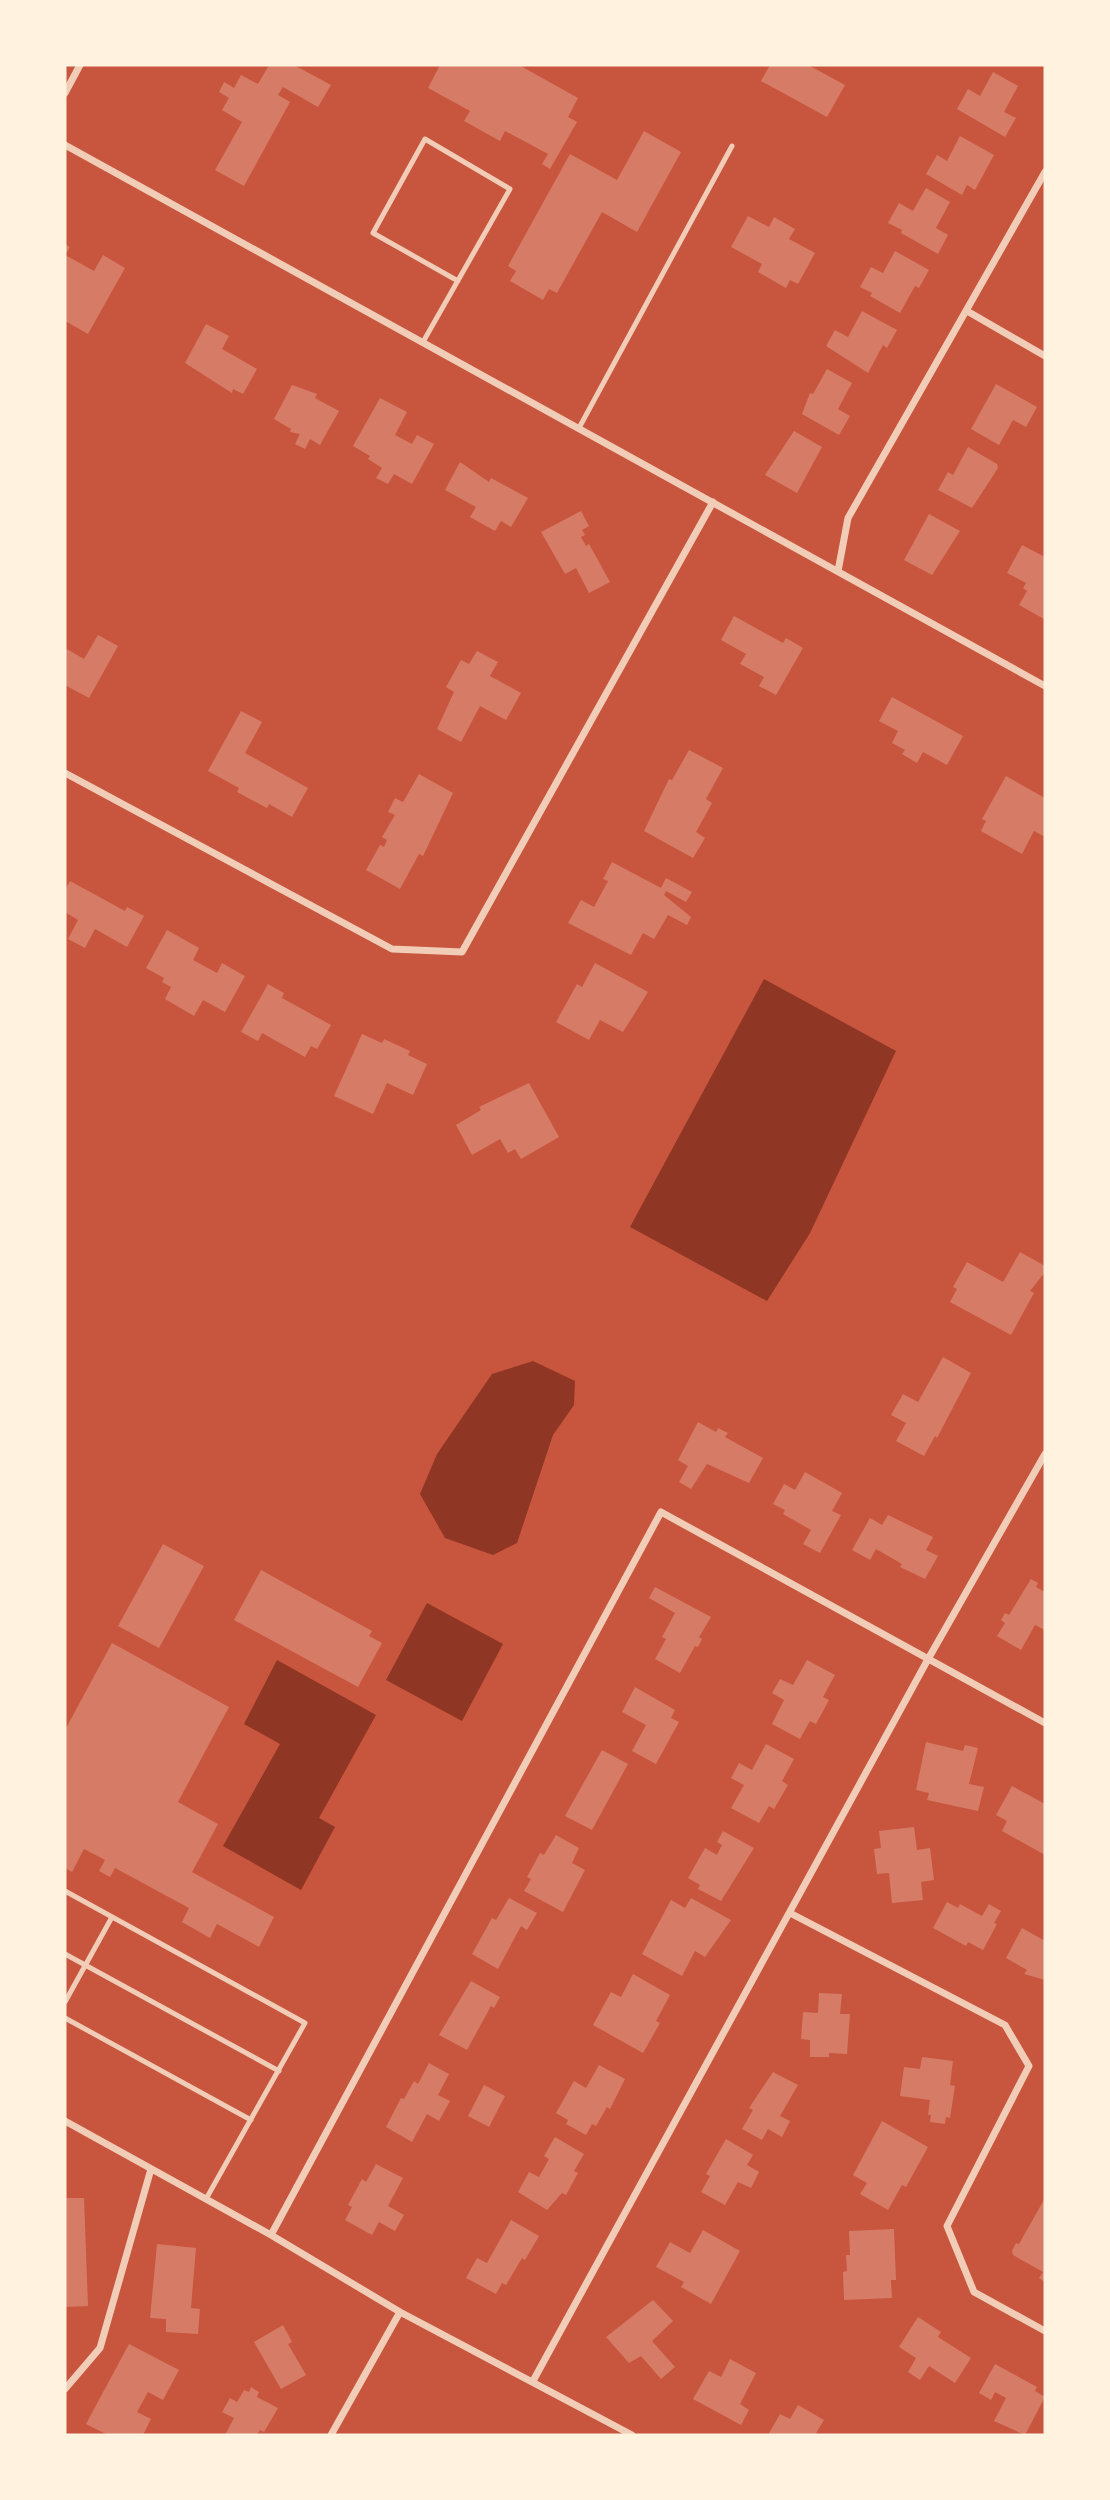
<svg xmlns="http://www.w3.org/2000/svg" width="1110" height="2500" viewBox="0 0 1110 2500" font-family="Lora,serif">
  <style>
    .water { fill: #8f3625 }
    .building { fill: #d67c66 }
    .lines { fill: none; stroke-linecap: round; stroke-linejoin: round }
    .service { stroke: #f1ccb7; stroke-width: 5 }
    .minor { stroke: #f1ccb7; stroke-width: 7 }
  </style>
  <rect width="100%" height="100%" fill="#c8553d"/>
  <path class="water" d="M764 979 896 1051 810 1233 767 1301 630 1227Z
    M533 1361 575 1381 574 1405 553 1435 517 1543 493 1555 445 1538 420 1494 437 1454 492 1374Z
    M427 1603 503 1644 462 1721 386 1680Z
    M277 1660 376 1715 319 1818 335 1827 301 1890 223 1846 280 1744 244 1724Z"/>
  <path class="building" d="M269 65H294L331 85 318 107 283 87 278 95 290 102 244 186 215 170 242 122 222 110 229 98 219 92 224 82 234 88 241 75 258 84Z
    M440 65H519L578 98 568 117 577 122 550 169 542 164 548 154 505 131 500 141 464 121 470 111 428 88Z
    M770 65H808L845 85 827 117 761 81Z
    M993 72 1018 86 1004 112 1016 118 1005 137 957 109 968 89 980 96Z
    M644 131 681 152 637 232 602 212 557 293 549 289 543 300 510 281 516 271 508 266 570 154 617 180Z
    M960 136 994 155 975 190 967 185 962 195 926 174 937 155 947 161Z
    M926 188 950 202 936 228 948 235 938 254 901 233 902 230 888 223 899 203 913 211Z
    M748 216 769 227 774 217 795 229 789 239 815 253 798 284 790 280 786 288 758 272 762 264 731 247Z
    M65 244 70 247 65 255 94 271 103 255 125 268 88 334 65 321Z
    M895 251 929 270 919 288 915 286 900 313 870 296 872 293 860 287 871 267 883 273Z
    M862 311 897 330 887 348 883 345 868 373 826 346 835 330 848 337Z
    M206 324 229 336 222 349 257 369 243 394 233 389 232 393 185 363Z
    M827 369 852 383 838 409 850 416 839 435 802 414 810 393 813 394Z
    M996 384 1037 407 1026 427 1013 420 999 445 971 429Z
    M292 385 317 394 315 398 339 411 320 445 310 439 305 449 295 444 300 434 290 432 291 429 274 419Z
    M380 398 407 412 395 435 412 444 417 435 434 444 412 484 394 474 388 484 376 478 382 468 368 459 370 456 353 446Z
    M794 431 822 447 797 493 765 475Z
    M968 447 997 464 998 468 972 508 938 490 948 472 953 475Z
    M460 462 489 482 491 478 528 498 511 527 501 521 495 531 470 517 476 507 445 490Z
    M581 511 589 526 582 530 585 535 581 537 586 546 589 544 610 582 589 593 576 568 565 574 541 532Z
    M929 514 960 531 932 575 904 560Z
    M1022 545 1045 557 1044 619 1019 605 1027 591 1023 588 1026 583 1007 573Z
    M734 616 783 643 786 638 803 648 776 695 759 686 764 677 740 664 746 654 721 640Z
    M98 635 118 646 89 698 65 685V648L84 659Z
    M477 651 498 662 490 676 521 693 506 720 480 706 461 742 437 729 454 692 446 687 461 660 469 664Z
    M892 697 963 736 947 765 923 752 917 763 902 754 905 750 892 743 898 731 879 721Z
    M241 711 262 722 245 753 308 788 292 817 269 804 267 808 237 792 239 788 208 771Z
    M689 750 723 768 706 799 712 803 696 832 705 838 693 858 644 831 669 779 672 780Z
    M419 774 453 793 423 856 419 854 400 889 366 870 380 845 384 847 387 840 382 837 395 815 388 812 395 798 403 802Z
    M1006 776 1045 798V837L1034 831 1022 854 981 831 986 821 982 819Z
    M612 862 661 888 666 878 692 892 686 902 666 891 664 895 691 917 687 925 668 915 654 939 643 933 631 955 568 923 581 900 594 907 608 881 603 879Z
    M70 881 125 911 127 907 144 916 127 947 95 929 85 948 68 939 78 920 65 912V890Z
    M167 930 199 948 193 960 217 973 222 963 245 976 225 1012 203 1000 194 1016 165 999 171 987 162 982 164 978 146 968Z
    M595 963 648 992 623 1032 600 1020 589 1040 556 1022 577 984 582 987Z
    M268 984 284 993 282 998 331 1025 317 1049 311 1046 305 1057 262 1033 258 1041 241 1032Z
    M362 1034 382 1043 384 1039 410 1051 408 1055 427 1064 413 1095 387 1083 373 1114 334 1096Z
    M529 1083 559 1137 521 1159 515 1149 508 1153 500 1139 472 1155 456 1125 481 1110 479 1107Z
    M1020 1252 1045 1266V1272L1030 1291 1034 1293 1011 1335 950 1302 957 1289 953 1287 967 1262 1003 1282Z
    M943 1357 971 1373 937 1438 935 1436 924 1456 896 1441 906 1423 891 1415 903 1394 918 1402Z
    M698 1422 716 1432 718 1428 728 1433 725 1437 763 1458 749 1483 707 1464 691 1489 679 1482 688 1466 678 1460Z
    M805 1472 842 1493 832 1511 841 1515 820 1553 803 1544 811 1530 783 1514 785 1510 773 1504 784 1484 795 1490Z
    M888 1515 933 1537 926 1550 938 1556 925 1579 900 1567 902 1564 876 1549 870 1560 852 1550 870 1518 882 1525Z
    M163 1544 204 1566 159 1648 118 1626Z
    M261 1570 372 1631 369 1636 382 1643 358 1687 234 1620Z
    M1031 1579 1038 1583 1036 1587 1045 1592V1630L1035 1625 1021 1650 997 1636 1005 1623 1001 1620 1005 1613 1009 1615Z
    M655 1587 711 1617 699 1637 702 1639 698 1647 695 1646 680 1673 655 1659 666 1639 662 1637 675 1613 649 1598Z
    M112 1643 229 1707 178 1802 218 1824 192 1872 274 1917 259 1947 217 1924 210 1938 182 1922 189 1908 115 1868 110 1877 99 1871 105 1860 84 1849 72 1872 65 1868V1730Z
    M807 1660 835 1675 823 1697 829 1700 816 1724 810 1721 800 1739 772 1724 784 1700 772 1693 780 1679 793 1685Z
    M635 1687 675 1710 671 1718 679 1722 656 1764 632 1751 646 1725 622 1712Z
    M926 1742 963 1751 965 1745 978 1748 969 1784 984 1787 978 1811 927 1800 929 1793 916 1790Z
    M766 1744 794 1759 782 1781 788 1785 774 1809 769 1806 759 1823 731 1808 744 1785 731 1778 739 1763 752 1770Z
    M602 1750 628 1764 592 1830 565 1816Z
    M1012 1786 1045 1804V1855L1002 1831 1007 1821 996 1815Z
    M914 1827 917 1850 930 1848 934 1880 921 1882 923 1900 892 1903 889 1873 877 1874 874 1849 881 1848 879 1831Z
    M723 1831 754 1848 721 1901 698 1889 700 1885 688 1878 705 1848 717 1855 722 1845 717 1842Z
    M556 1835 579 1848 572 1863 585 1870 563 1912 524 1891 531 1879 527 1877 540 1853 544 1855Z
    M509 1898 537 1913 527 1930 521 1926 498 1969 472 1954 492 1918 496 1920Z
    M691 1898 731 1920 705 1957 695 1951 682 1976 642 1954 671 1900 685 1908Z
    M947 1902 958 1908 960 1904 982 1916 989 1904 1001 1911 994 1923 997 1924 983 1950 968 1942 966 1946 933 1928Z
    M1022 1928 1045 1941V1980L1024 1974 1027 1970 1006 1958Z
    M633 1974 670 1995 656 2021 660 2023 643 2053 593 2025 611 1992 621 1997Z
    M471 1981 500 1997 494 2008 491 2006 467 2050 439 2035Z
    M819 1993 842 1994 840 2014H850L847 2054 829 2053V2057H810V2040L801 2039 803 2012 818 2013Z
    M922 2057 953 2061 950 2085 955 2086 950 2118 946 2117 945 2124 930 2122 931 2115H928L930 2100 900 2096 904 2067 920 2069Z
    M429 2063 449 2074 438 2095 450 2101 439 2121 427 2114 412 2142 386 2127 401 2098 404 2099 414 2081 418 2084Z
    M599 2065 625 2079 610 2109 607 2107 596 2126 592 2124 586 2135 566 2124 568 2120 556 2113 574 2081 586 2088Z
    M773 2072 798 2085 780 2116 790 2121 782 2137 768 2129 762 2140 742 2129 753 2110 749 2108Z
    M484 2085 505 2096 489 2127 468 2116Z
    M882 2121 928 2147 906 2187 902 2185 888 2210 860 2194 867 2183 853 2175Z
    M555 2137 584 2154 574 2171 578 2173 566 2195 562 2193 547 2210 518 2192 529 2172 539 2177 549 2159 544 2156Z
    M726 2139 753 2155 747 2165 759 2172 751 2188 738 2182 725 2205 701 2192 710 2176 706 2174Z
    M376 2164 403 2178 388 2206 404 2215 395 2231 379 2222 372 2235 345 2220 352 2207 348 2205 362 2179 366 2182Z
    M65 2198H84L88 2306 65 2307Z
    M1045 2198V2282L1039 2278 1043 2272 1013 2255 1012 2251 1016 2243 1019 2244Z
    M511 2220 539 2236 525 2260 522 2258 506 2285 502 2283 496 2294 466 2278 477 2258 487 2263Z
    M894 2229 896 2280H891L892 2298 844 2300 843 2272 847 2271 846 2255H850L849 2231Z
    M703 2230 740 2251 711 2304 681 2287 684 2282 656 2267 670 2242 690 2253Z
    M157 2244 196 2248 191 2308 200 2309 198 2334 166 2332V2319L150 2318Z
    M653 2300 673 2321 652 2341 675 2367 661 2379 641 2356 629 2363 606 2337Z
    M918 2317 941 2332 938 2337 971 2358 955 2383 929 2366 920 2380 908 2372 916 2358 899 2347Z
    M283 2325 292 2342 288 2344 306 2375 281 2389 254 2342Z
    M129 2344 179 2370 163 2400 148 2392 137 2412 151 2419 143 2435H108L86 2424Z
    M730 2359 756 2373 740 2404 749 2410 741 2425 693 2399 709 2371 721 2377Z
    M995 2364 1037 2387 1035 2391 1045 2397 1025 2435 994 2421 1006 2398 995 2392 991 2400 979 2393Z
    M251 2387 259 2392 257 2397 278 2408 264 2432 260 2430 257 2435H225L234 2418 222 2412 230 2398 237 2402 244 2390 249 2392Z
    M798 2405 824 2420 815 2435H768L780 2414 790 2419Z"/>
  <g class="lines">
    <path class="service" d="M423 342 510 189 425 139 373 233 458 281
      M579 428 732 146
      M65 1891 305 2023 206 2199
      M65 1954 279 2071
      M65 2002 112 1917
      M65 2018 251 2120"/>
    <path class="minor" d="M65 93 80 65
      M65 145 1045 686
      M967 311 1045 356
      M838 571 848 518 1045 172
      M65 773 392 949 462 952 713 502
      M790 1913 1005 2025 1029 2066 947 2226 974 2292 1045 2331
      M65 2121 271 2235 400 2312 632 2435
      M271 2235 661 1512 1045 1723
      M533 2381 927 1661 1045 1454
      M65 2389 100 2348 151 2169
      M331 2435 400 2312"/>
  </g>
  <rect width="1110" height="2500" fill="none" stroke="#fff3e0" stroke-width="133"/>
</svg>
